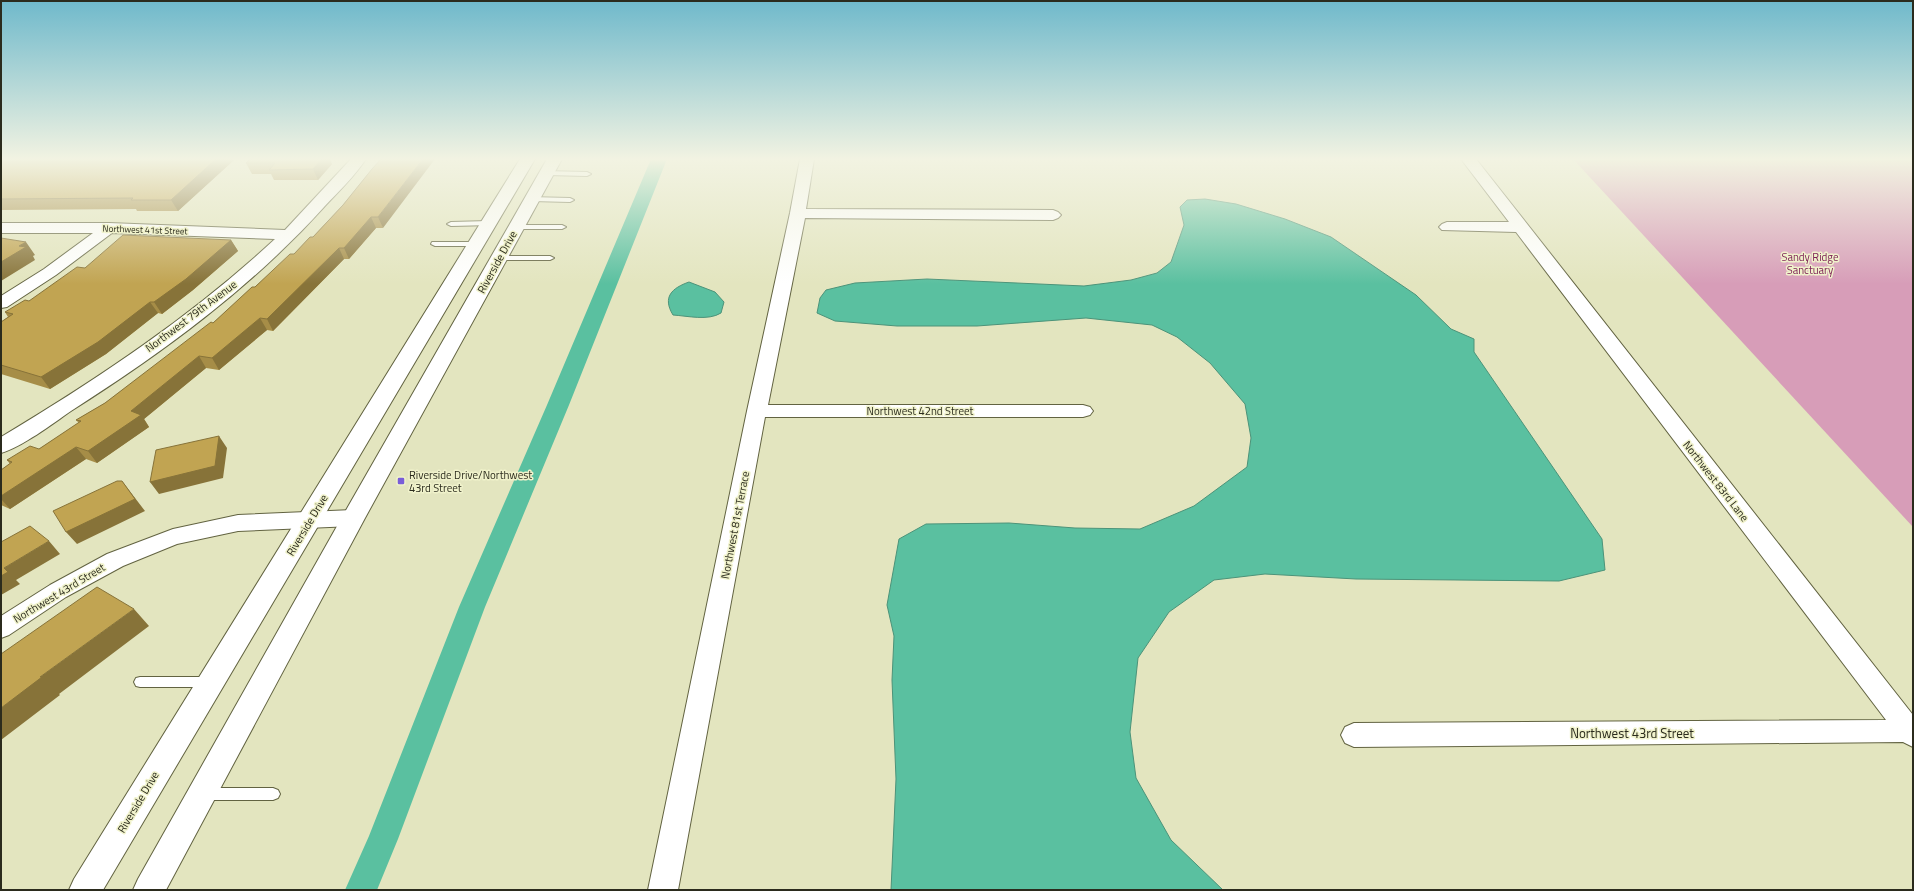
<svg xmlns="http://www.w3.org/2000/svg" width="1914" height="891" viewBox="0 0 1914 891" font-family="'Titillium Web',sans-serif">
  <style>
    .green { fill: #d79db8 }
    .water { fill: #5ac0a0; stroke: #4c9379 }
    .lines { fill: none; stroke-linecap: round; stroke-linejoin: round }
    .canal { fill: #5ac0a0; fill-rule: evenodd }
    .service-casing { stroke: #626341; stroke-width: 2 }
    .minor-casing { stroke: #626341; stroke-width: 2 }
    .tertiary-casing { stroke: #626341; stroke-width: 2 }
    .service { fill: #fff; fill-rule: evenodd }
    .minor { fill: #fff; fill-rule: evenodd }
    .tertiary { fill: #fff; fill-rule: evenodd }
    .wall { fill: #a68d47 }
    .shaded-wall { fill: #877339 }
    .building { fill: #c1a452; stroke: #877339 }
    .poi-dot { fill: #795dd8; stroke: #f0f2cb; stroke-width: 1.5 }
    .labels { text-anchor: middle; stroke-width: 3; stroke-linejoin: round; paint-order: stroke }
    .far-street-label { font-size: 9px; fill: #2b2b1d; stroke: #f0f2cb }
    .park-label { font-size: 11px; fill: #7d2155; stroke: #f0f2cb }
    .street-label { font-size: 11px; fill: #2b2b1d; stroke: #f0f2cb }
    .poi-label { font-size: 11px; fill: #2b2b1d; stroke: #f0f2cb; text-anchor: start }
    .near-street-label { font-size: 13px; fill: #2b2b1d; stroke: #f0f2cb }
  </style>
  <rect width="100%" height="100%" fill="#e3e5bf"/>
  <path class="green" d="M1573 159H1913V527Z"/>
  <path class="water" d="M1205 199 1236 204 1285 219 1331 237 1416 295 1451 329 1474 339V352L1602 539 1605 570 1559 581 1356 579 1265 574 1214 580 1169 612 1138 658 1130 732 1136 778 1171 840 1223 890H891L896 779 892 680 894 636 887 605 899 539 926 524 1009 523 1075 528 1140 529 1194 506 1247 467 1251 438 1245 404 1210 363 1177 337 1152 325 1086 318 977 326H897L835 321 817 313 820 298 826 290 855 283 927 279 1084 286 1131 280 1157 273 1171 262 1184 225 1180 207 1187 200Z
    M689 282 715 292 724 302 721 313C708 321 688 316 673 315 662 297 672 288 689 282Z"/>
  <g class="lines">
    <path class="canal" d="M651 159H667L569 405 485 607 398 839 377 890H345L369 836 459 607 547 405Z"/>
    <g class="service-casing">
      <path id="service" d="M544 171 587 172 591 174 587 176 547 175 543 173Z
        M529 197 570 198 574 200 570 202 532 201 528 199Z
        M489 221H492V225L451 226 447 224 451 222Z
        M514 225H562L566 227 562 229H514Z
        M432 242H477L481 244 477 246H435L431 244Z
        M496 256H550L554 258 550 260H499L495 258Z
        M140 677H210L214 678 216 682 214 686 210 687H140L136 686 134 682 136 678Z
        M204 788H273L278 790 280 794 278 798 273 800H204L199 798 197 794 199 790Z"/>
    </g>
    <g class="minor-casing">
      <path id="minor" d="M351 159H366C354 177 338 192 324 207 251 288 162 353 71 411 52 424 22 447 1 453V437C98 379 192 316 275 239L112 233 56 275 7 307 1 308V296L44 269 93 233H1V223H109L285 230Z
        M800 159H814L806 209 1053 210 1058 212 1061 215 1058 218 1053 220 805 218 768 405H1083L1090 407 1093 411 1090 415 1083 417H765L678 890H648L747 411 790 213Z
        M1461 159H1476L1913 715V747L1903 742 1354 747 1345 743 1341 735 1345 727 1354 723 1886 720 1516 232 1442 230 1439 227 1442 224 1447 222H1509Z
        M353 510 361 512 364 518 361 524 353 526 238 531 177 544 123 566 66 597 9 635 1 638V616L50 585 107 554 173 529 238 515Z"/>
    </g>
    <g class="tertiary-casing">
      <path id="tertiary" d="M520 159H535L103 890H69L74 879Z
        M547 159H562L365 518 166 890H133L138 879 345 512Z"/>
    </g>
    <use href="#service" class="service"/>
    <use href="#minor" class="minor"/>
    <use href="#tertiary" class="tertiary"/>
  </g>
  <path class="wall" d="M1 159H233L234 160 178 211H137L136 209 1 210Z
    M246 163 332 164 318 180H274L271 174H252Z
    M372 169 383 228H376L349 259H344L273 331 267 330 219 370 206 368 144 419 149 427 97 463 86 459 10 509 1 505V470L10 464 7 460 39 449 79 423 76 420 105 403 213 323 294 254 313 237 343 205Z
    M231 240 238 251 193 290 162 314 158 313 106 354 50 389 1 374V322L8 317 5 312 29 301 85 268Z"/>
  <path class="shaded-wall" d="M216 159 234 160 178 211 171 200Z
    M322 159H330L332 164 318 180 313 169Z
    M423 159H435L383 228 378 217Z
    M371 217 376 228 349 259 344 248Z
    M231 240 238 251 193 290 162 314 154 302Z
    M26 242 35 255 33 256 35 260 1 281V262L19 246Z
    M339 248 344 259 273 331 267 319Z
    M150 302 158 313 106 354 50 389 41 377Z
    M260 318 267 330 219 370 212 358Z
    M199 356 206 368 144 419 149 427 97 463 88 451 131 411Z
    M219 436 227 448 223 478 159 494 150 482Z
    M76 447 86 459 10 509 1 499V496Z
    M122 481 145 511 77 544 66 532Z
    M49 541 60 554 16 580 20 584 1 595V576L4 568Z
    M134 609 149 626 59 694 60 695 1 740V708L40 677Z"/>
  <path class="building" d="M1 159H216L171 200H131L133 198 1 199Z
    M250 159H322L313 169 269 170 275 163H246Z
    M381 159H423L378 217H371L344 248H339L267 319 260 318 212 358 199 356 131 411 141 415 88 451 76 447 1 496V470L12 462 7 460 30 446 39 449 81 421 76 420 105 403 211 322 213 323 252 287H255L290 254H294L310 237H313L343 205 372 169Z
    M123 235 231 240 186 279 154 302H150L98 342 41 377 1 365V322L13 314 5 312 25 300 29 301 77 267 85 268Z
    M1 238 26 242 19 246 26 247 1 262Z
    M219 436 215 466 150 482 156 450Z
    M117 481H122L135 499 66 532 53 511Z
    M30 526 49 541 4 568 8 572 1 576V542Z
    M97 587 134 609 40 677H42L1 708V654Z"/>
  <linearGradient id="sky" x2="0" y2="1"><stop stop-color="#6fb9cb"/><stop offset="0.56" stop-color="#f2f3e2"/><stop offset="1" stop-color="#f2f3e2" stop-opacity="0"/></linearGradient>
  <rect width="1914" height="284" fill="url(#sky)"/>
  <rect class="poi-dot" x="397" y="477" width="8" height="8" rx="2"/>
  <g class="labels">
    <g class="far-street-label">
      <text transform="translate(145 230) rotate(2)" y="3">Northwest 41st Street</text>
    </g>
    <g class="park-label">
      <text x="1810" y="261">Sandy Ridge<tspan x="1810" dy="13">Sanctuary</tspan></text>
    </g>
    <g class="street-label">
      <text transform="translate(497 262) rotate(-61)" y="4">Riverside Drive</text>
      <text transform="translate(191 316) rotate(-37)" y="4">Northwest 79th Avenue</text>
      <text x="920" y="415">Northwest 42nd Street</text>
      <text transform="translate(1716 481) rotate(52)" y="4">Northwest 83rd Lane</text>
      <text transform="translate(307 525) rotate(-59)" y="4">Riverside Drive</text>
      <text transform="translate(735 525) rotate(-79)" y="4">Northwest 81st Terrace</text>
      <text transform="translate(59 593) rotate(-31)" y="4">Northwest 43rd Street</text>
      <text transform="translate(138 802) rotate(-59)" y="4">Riverside Drive</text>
    </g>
    <g class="poi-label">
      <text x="409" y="479">Riverside Drive/Northwest<tspan x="409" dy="13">43rd Street</tspan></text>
    </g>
    <g class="near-street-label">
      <text x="1632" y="738">Northwest 43rd Street</text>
    </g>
  </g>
  <rect width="1914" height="891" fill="none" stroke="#2b2b1d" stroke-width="4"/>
</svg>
